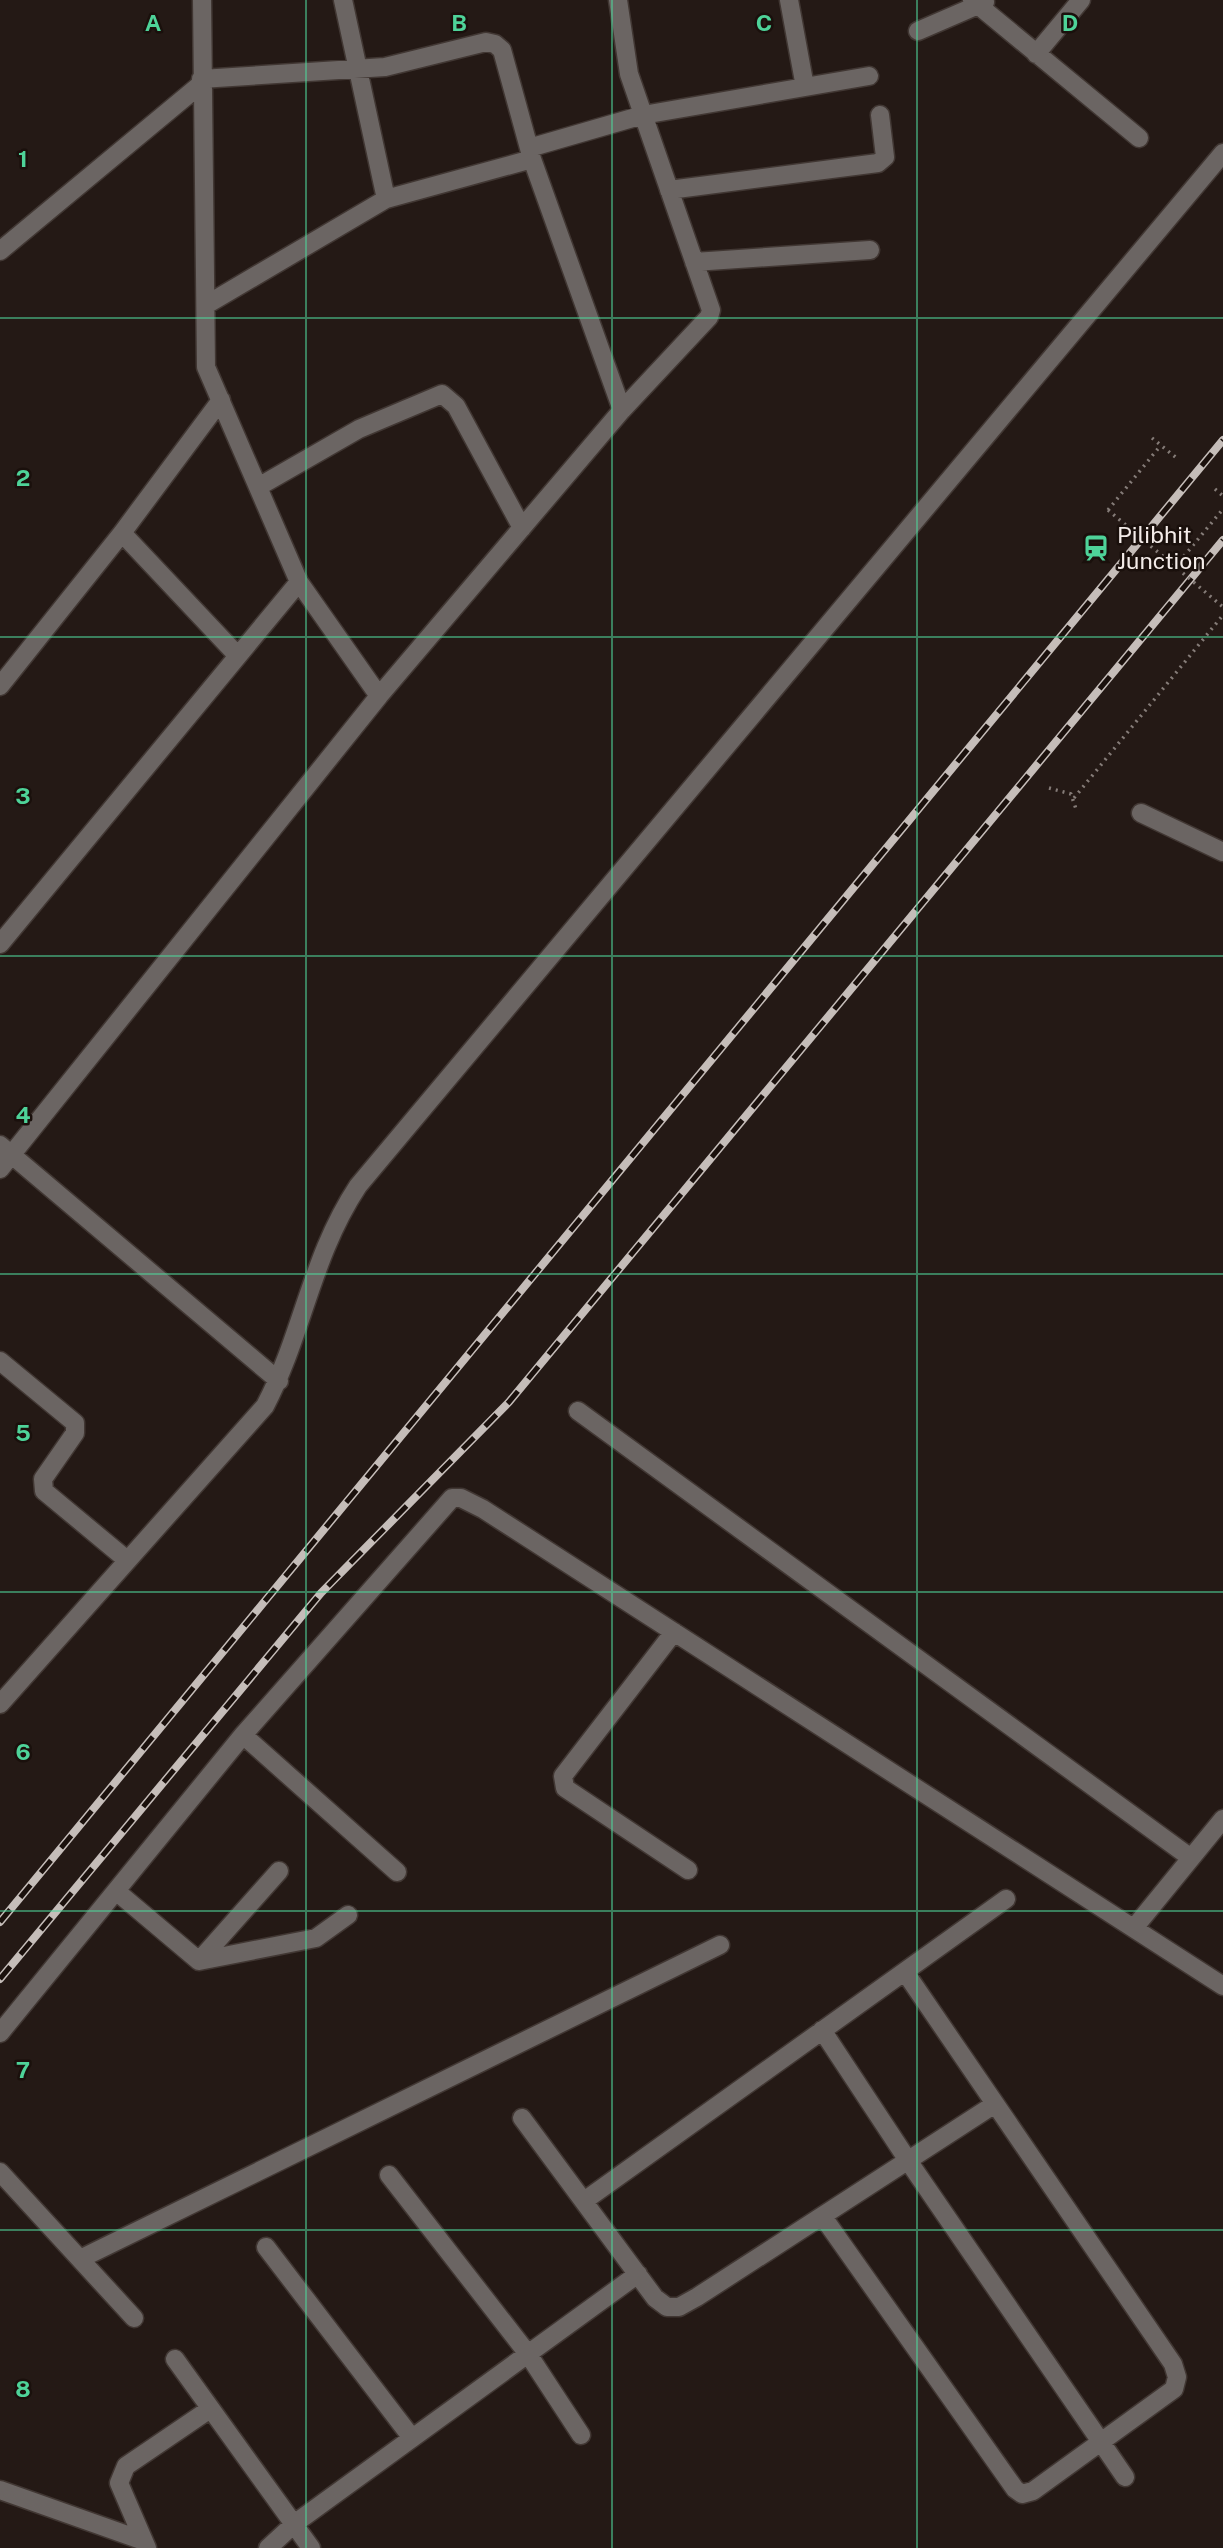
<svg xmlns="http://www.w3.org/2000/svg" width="1223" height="2548" viewBox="0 0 1223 2548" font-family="'Public Sans',sans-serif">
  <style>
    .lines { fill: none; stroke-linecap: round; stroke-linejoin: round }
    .minor-casing { stroke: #413733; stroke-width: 21 }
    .path { stroke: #857c78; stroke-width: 3.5; stroke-dasharray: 2 5; stroke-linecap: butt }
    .minor { stroke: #6b6563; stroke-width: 18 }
    .rail-casing { stroke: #c5bdb9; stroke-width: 8 }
    .rail { stroke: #1a100c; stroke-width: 5; stroke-dasharray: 16; stroke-linecap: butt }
    .path-bridge { stroke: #857c78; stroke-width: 3.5; stroke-dasharray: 2 5; stroke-linecap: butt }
    .grid { fill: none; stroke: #4ed399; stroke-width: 2; stroke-opacity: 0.55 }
    .labels { text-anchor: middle; stroke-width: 5; stroke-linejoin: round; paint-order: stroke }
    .poi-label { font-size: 23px; fill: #f4ece9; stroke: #1a100c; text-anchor: start }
    .grid-label { font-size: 23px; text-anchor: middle; font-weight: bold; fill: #4ed399; stroke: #1a100c; stroke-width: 5; stroke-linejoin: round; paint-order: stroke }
  </style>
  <rect width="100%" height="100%" fill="#241915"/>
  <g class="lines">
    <g class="minor-casing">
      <path id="minor" d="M343 0 386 199
        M618 0 629 74 711 310 709 317 622 410
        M789 0 805 87
        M972 0 1139 138
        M918 31 985 2
        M1036 54 1081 0
        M201 79 385 67 486 42 495 44 502 50 532 159 622 410 379 696
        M529 148 643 115 869 76
        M669 190 878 163 885 157 880 115
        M0 251 201 84
        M694 262 870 250
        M206 305 386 199 532 159
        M258 487 359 429 442 394 456 406 522 528
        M122 533 238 656
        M0 686 122 533 221 400
        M1141 813 1223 852
        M0 944 299 582
        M0 1145 279 1381
        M0 1169 379 696 299 582 206 367 202 0
        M0 1361 75 1423V1433L43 1479 44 1491 127 1560
        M578 1411 1191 1858
        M674 1632 563 1776 565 1788 688 1870
        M0 1704 265 1406C303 1334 311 1257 358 1186L1223 153
        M243 1735 397 1872
        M116 1891 199 1961 316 1938 348 1915
        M1134 1928 1223 1819
        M199 1961 279 1871
        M822 2030 909 2162 1125 2477
        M0 2033 243 1735 452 1498H461L483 1509 1223 1986
        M522 2118 655 2298 667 2307H679L697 2297 995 2104
        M0 2172 134 2318
        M389 2175 528 2354 581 2435
        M584 2201 1006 1899
        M823 2217 1015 2489 1022 2494 1033 2491 1174 2389 1177 2377 1173 2364 905 1972
        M266 2247 412 2438
        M80 2259 720 1945
        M175 2359 311 2548
        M0 2490 144 2541
        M147 2548 119 2483 126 2466 210 2409
        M268 2548 294 2524 638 2274"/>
    </g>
    <path class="path" d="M1152 438 1179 460
      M1215 489 1223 496
      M1108 510 1161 445
      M1175 567 1223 509
      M1049 788 1071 794 1076 809
      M1074 798 1223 615"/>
    <use href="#minor" class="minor"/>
    <g class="rail-casing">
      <path id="rail" d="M0 1922 1223 440
        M0 1979 321 1593 509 1402 1223 540"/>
    </g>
    <use href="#rail" class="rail"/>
    <path class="path-bridge" d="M1108 510 1223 607"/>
  </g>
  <path class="grid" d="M306 0V2548M612 0V2548M917 0V2548M0 318H1223M0 637H1223M0 956H1223M0 1274H1223M0 1592H1223M0 1911H1223M0 2230H1223"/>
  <defs>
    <g id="station-bare" transform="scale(2.1)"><path d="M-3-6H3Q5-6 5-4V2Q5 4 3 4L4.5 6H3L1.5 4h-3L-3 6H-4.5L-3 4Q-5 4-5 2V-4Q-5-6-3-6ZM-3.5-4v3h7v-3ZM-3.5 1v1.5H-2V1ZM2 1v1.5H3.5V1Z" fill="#4ed399" stroke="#1a100c" stroke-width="2.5" paint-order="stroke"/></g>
  </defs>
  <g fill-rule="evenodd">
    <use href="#station-bare" x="1096" y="548"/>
  </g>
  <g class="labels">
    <g class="poi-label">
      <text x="1117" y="543">Pilibhit<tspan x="1117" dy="26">Junction</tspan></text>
    </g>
  </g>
  <g class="grid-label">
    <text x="153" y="31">A</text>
    <text x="459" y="31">B</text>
    <text x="764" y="31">C</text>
    <text x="1070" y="31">D</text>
    <text x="23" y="167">1</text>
    <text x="23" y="486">2</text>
    <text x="23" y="804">3</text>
    <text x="23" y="1123">4</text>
    <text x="23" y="1441">5</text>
    <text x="23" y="1760">6</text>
    <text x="23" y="2078">7</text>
    <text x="23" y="2397">8</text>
  </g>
</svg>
